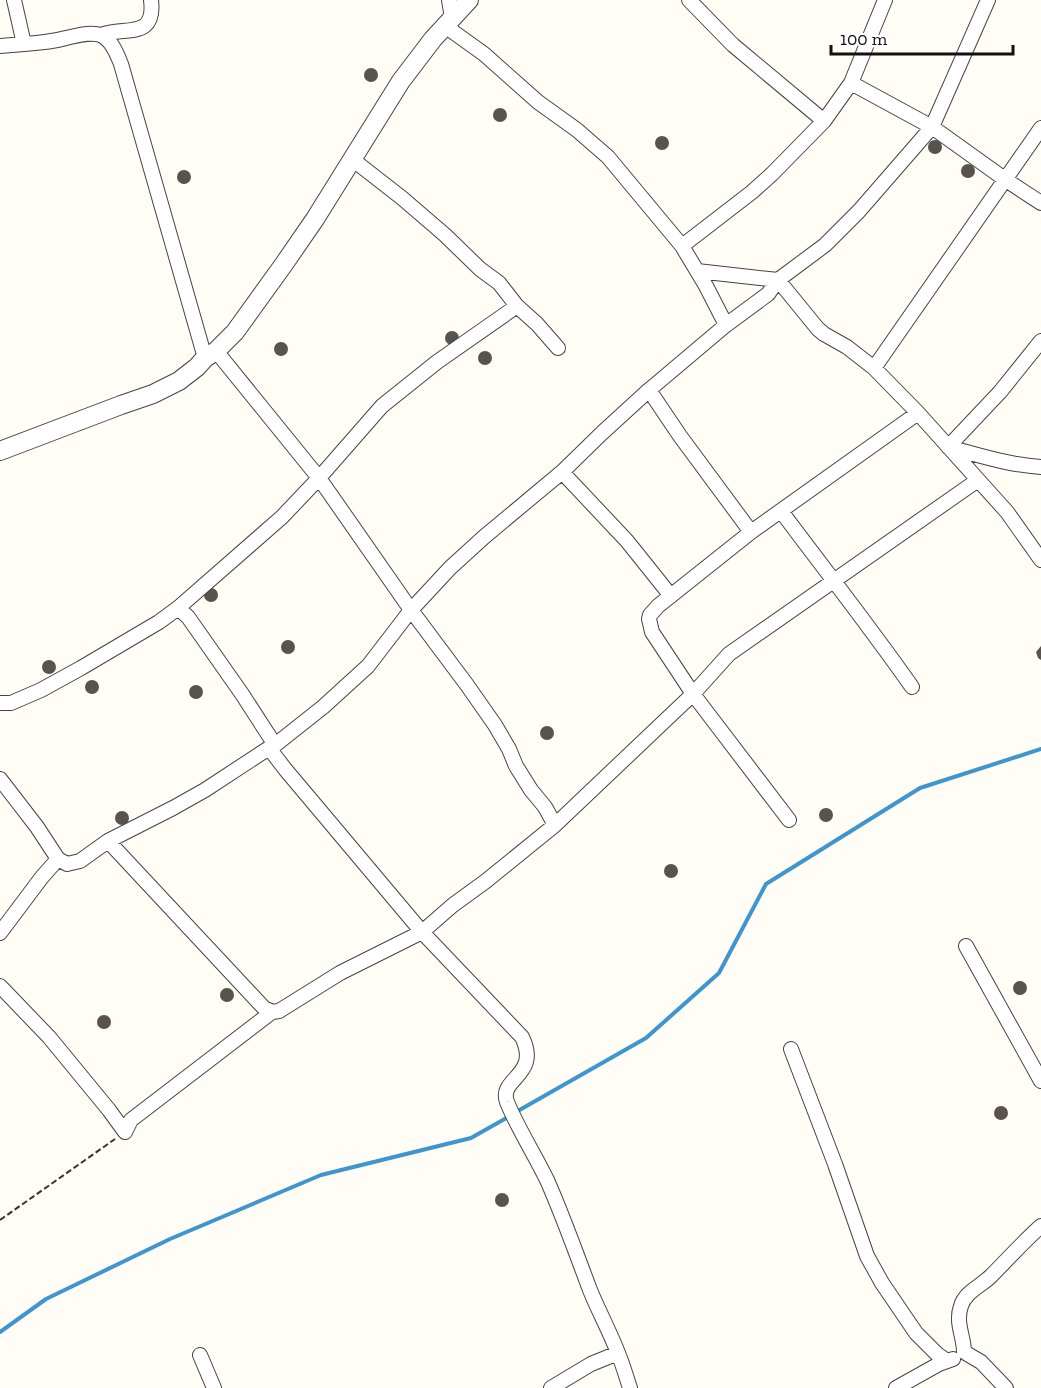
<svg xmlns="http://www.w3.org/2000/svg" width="1041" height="1388" viewBox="0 0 1041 1388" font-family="'Zilla Slab',serif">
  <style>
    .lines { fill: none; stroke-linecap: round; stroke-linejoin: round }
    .stream { stroke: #3f96cf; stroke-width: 4 }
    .building { fill: #5a524d }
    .minor-casing { stroke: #444; stroke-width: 16 }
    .tertiary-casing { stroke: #444; stroke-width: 20 }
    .path { stroke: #333; stroke-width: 2; stroke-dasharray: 6 3; stroke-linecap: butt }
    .minor { stroke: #fff; stroke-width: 14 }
    .tertiary { stroke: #fff; stroke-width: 18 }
  </style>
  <rect width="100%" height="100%" fill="#fffdf5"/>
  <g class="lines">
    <path class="stream" d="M516 1112 646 1038 719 973 766 884 920 788 1041 749
      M0 1332 46 1299 170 1239 321 1175 471 1138 510 1116"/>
  </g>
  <path class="building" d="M364 75a7 7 0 1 1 14 0a7 7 0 1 1-14 0Z
    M493 115a7 7 0 1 1 14 0a7 7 0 1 1-14 0Z
    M655 143a7 7 0 1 1 14 0a7 7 0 1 1-14 0Z
    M928 147a7 7 0 1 1 14 0a7 7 0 1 1-14 0Z
    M961 171a7 7 0 1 1 14 0a7 7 0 1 1-14 0Z
    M177 177a7 7 0 1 1 14 0a7 7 0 1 1-14 0Z
    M445 338a7 7 0 1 1 14 0a7 7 0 1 1-14 0Z
    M274 349a7 7 0 1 1 14 0a7 7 0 1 1-14 0Z
    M478 358a7 7 0 1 1 14 0a7 7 0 1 1-14 0Z
    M204 595a7 7 0 1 1 14 0a7 7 0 1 1-14 0Z
    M281 647a7 7 0 1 1 14 0a7 7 0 1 1-14 0Z
    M1041 646V660L1038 658 1036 652Z
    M42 667a7 7 0 1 1 14 0a7 7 0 1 1-14 0Z
    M85 687a7 7 0 1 1 14 0a7 7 0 1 1-14 0Z
    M189 692a7 7 0 1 1 14 0a7 7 0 1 1-14 0Z
    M540 733a7 7 0 1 1 14 0a7 7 0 1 1-14 0Z
    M819 815a7 7 0 1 1 14 0a7 7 0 1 1-14 0Z
    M115 818a7 7 0 1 1 14 0a7 7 0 1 1-14 0Z
    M664 871a7 7 0 1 1 14 0a7 7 0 1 1-14 0Z
    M1013 988a7 7 0 1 1 14 0a7 7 0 1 1-14 0Z
    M220 995a7 7 0 1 1 14 0a7 7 0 1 1-14 0Z
    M97 1022a7 7 0 1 1 14 0a7 7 0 1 1-14 0Z
    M994 1113a7 7 0 1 1 14 0a7 7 0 1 1-14 0Z
    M495 1200a7 7 0 1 1 14 0a7 7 0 1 1-14 0Z"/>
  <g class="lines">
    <g class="minor-casing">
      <path id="minor" d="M14 0 24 44C38 43 52 42 66 38 99 30 108 30 121 64L205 358
        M449 0 452 18
        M689 0 733 45 824 121
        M445 26 484 54 538 102 577 130 608 157 682 246 706 286 726 325
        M101 35C125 26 156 40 151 0
        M0 46 24 44
        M851 83 932 127 1006 180 1041 203
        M352 159 402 198 445 235 480 269 499 283 517 306 537 324 558 348
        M682 246 752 192 772 174 824 121 851 83 885 0
        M697 271 778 280 818 329 824 334 847 347 874 368 918 413 1007 512 1041 560
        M1041 341 1000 392 948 447C978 455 1009 465 1041 467
        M216 351 319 478 411 610 467 685 495 725 509 749 516 766 531 790 545 807 555 825
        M874 368 1041 128
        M649 390 680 436 751 532
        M562 472 627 541 671 596
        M781 511C825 570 870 627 912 687
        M178 608 188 617 242 694 275 745
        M0 703H11L41 690 81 668 159 622 178 608 282 517 319 478 382 406 437 362 517 306
        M269 748 275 745 323 707 368 666 411 610 450 568 484 537 562 472 602 433 649 390 726 325 768 294 778 280 825 245 859 211 932 127 988 0
        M0 779 37 827 58 859 67 864 80 861 108 841 173 808 205 790 269 748 285 769 422 932 522 1037C541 1076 498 1078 507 1102 518 1129 534 1153 547 1180 563 1216 576 1253 590 1290 599 1312 610 1332 618 1353 623 1365 626 1376 630 1388
        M789 820 693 694 652 632 649 619 650 615 658 606 751 532 918 413
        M108 841 264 1008 272 1012 279 1011 340 973 422 932 453 905 486 881 555 825 693 694 729 654 978 480
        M0 933 42 877 58 859
        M966 946 1041 1081
        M0 986 49 1037 109 1110 125 1132 131 1120 272 1012
        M791 1049 835 1164 867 1256 882 1283 916 1333 937 1354 947 1361
        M964 1352C964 1336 955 1323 961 1306 965 1292 981 1286 991 1276 1007 1260 1023 1242 1041 1226
        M964 1352 981 1362 1006 1388
        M200 1355 214 1388
        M551 1388 591 1364 618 1353
        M896 1388 939 1364 953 1359"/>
    </g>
    <g class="tertiary-casing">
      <path id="tertiary" d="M0 451 121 405 153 394 179 381 197 367 205 358 216 351 235 332 284 264 315 219 401 81 433 39 469 0"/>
    </g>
    <path class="path" d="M0 1220 115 1139"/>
    <use href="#minor" class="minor"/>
    <use href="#tertiary" class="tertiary"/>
  </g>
  <path d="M831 45v9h182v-9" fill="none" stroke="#111111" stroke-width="3"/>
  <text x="840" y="45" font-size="18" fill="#111111" stroke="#ffffff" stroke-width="4.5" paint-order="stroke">100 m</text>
</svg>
